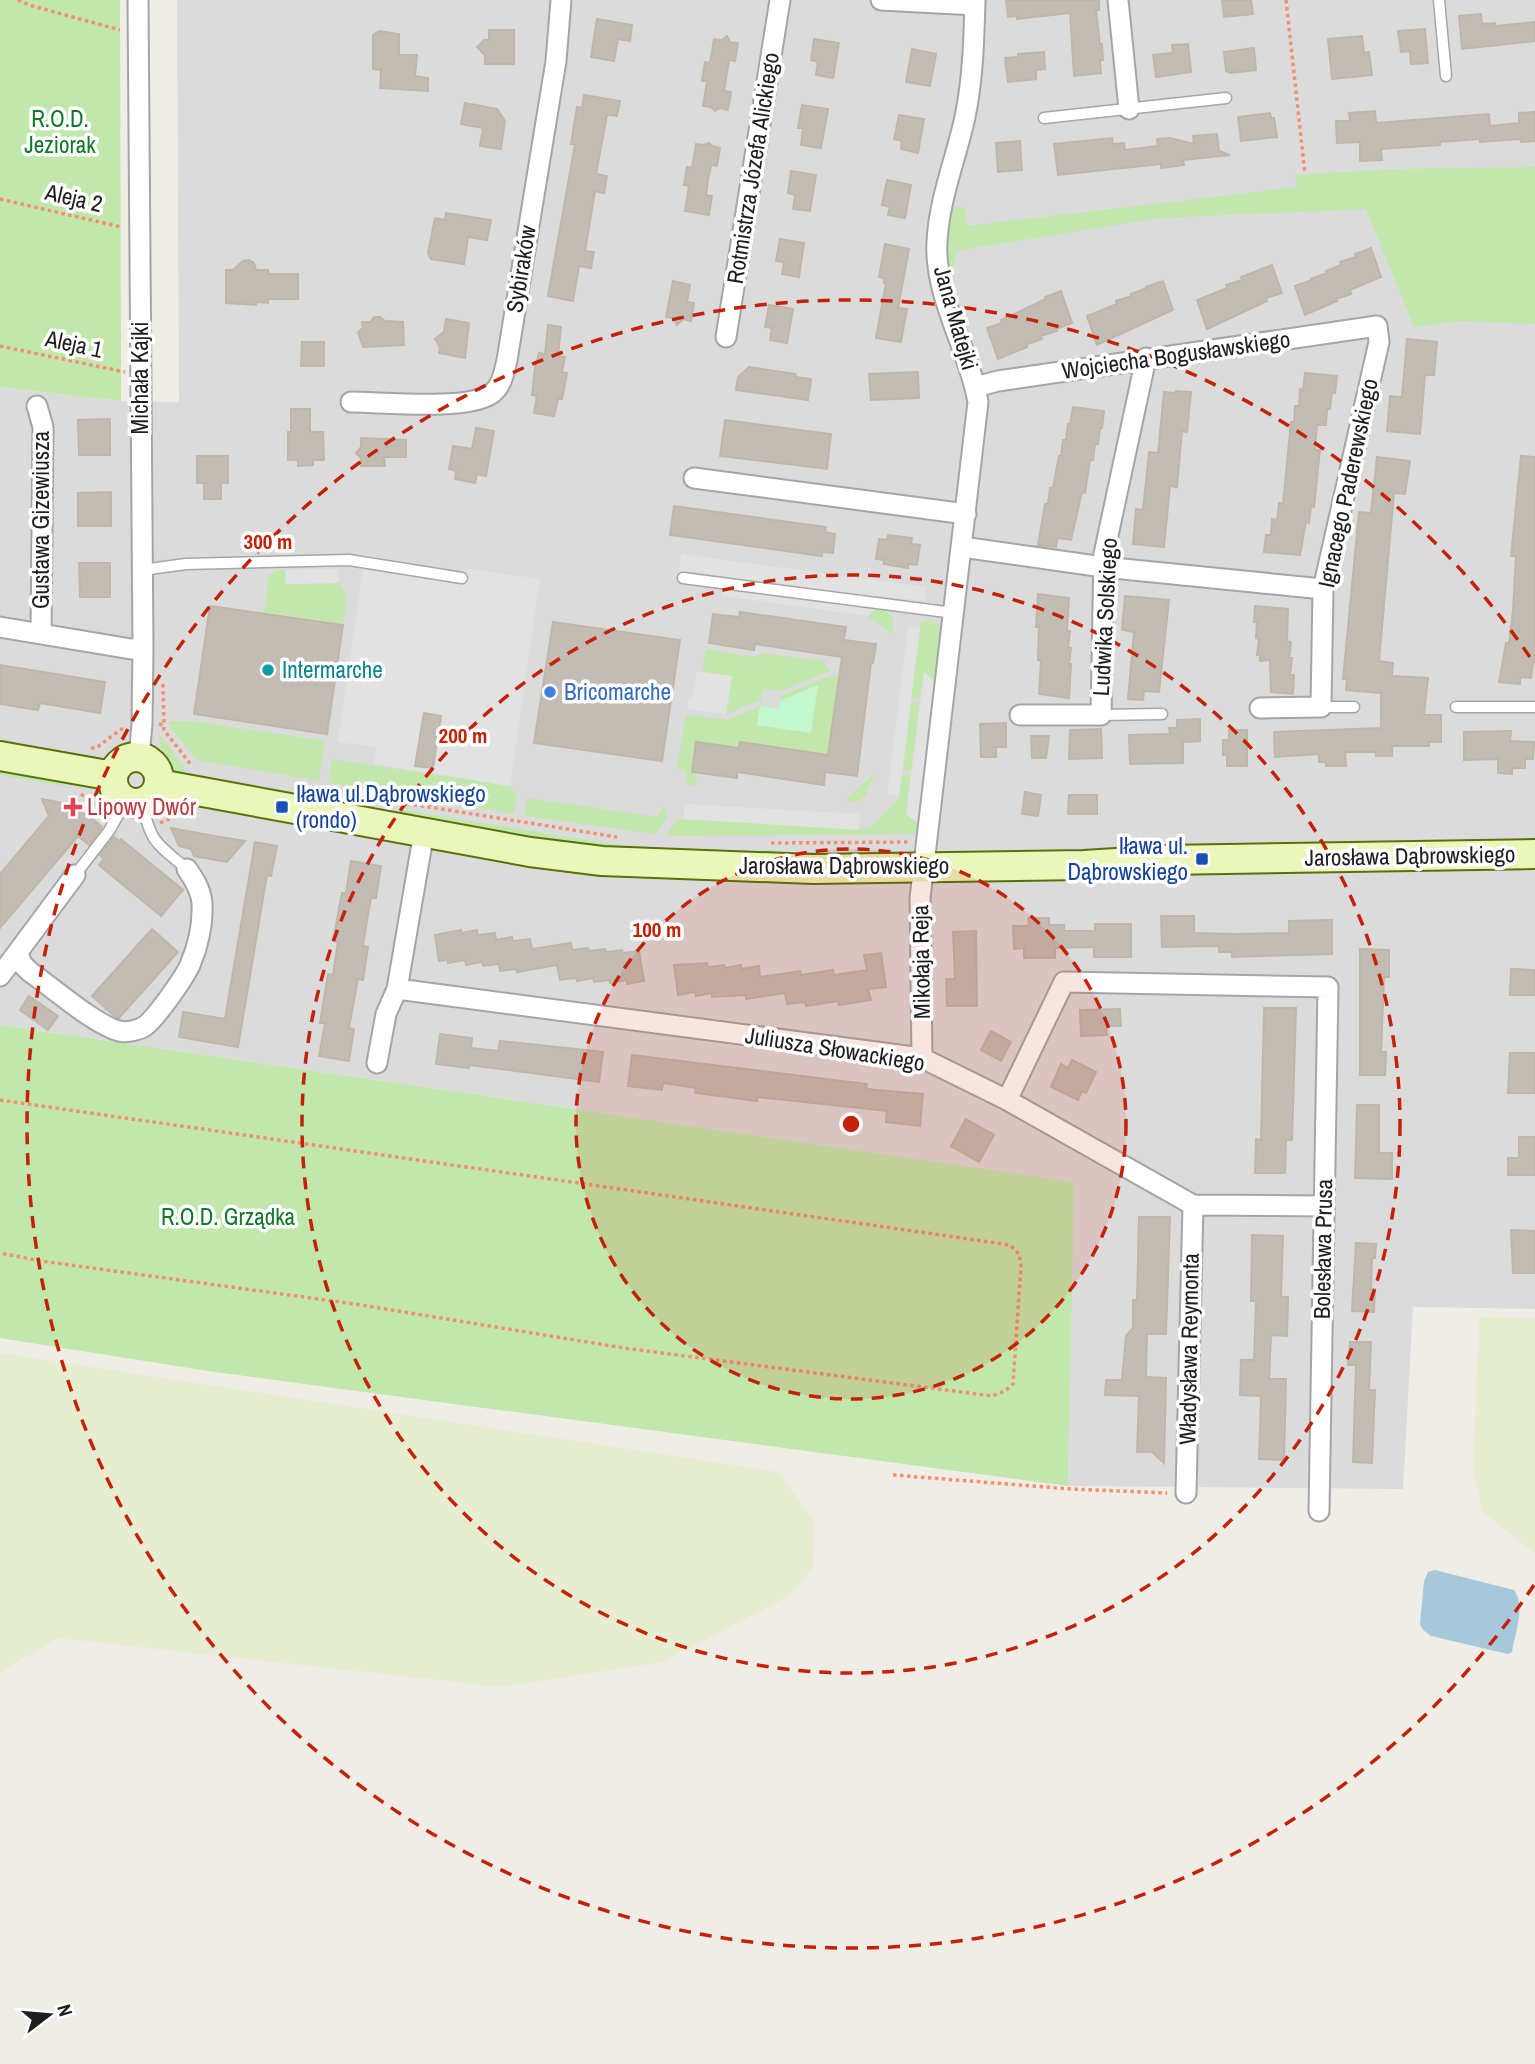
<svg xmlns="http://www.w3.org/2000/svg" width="1535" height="2064" viewBox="0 0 1535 2064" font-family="'Archivo Narrow',sans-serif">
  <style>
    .residential { fill: #dcdbdb }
    .farmland { fill: #e7edd0 }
    .grass { fill: #c1e7ac }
    .park { fill: #c3f7cf }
    .parking { fill: #e2e2e2 }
    .water { fill: #a7c8db }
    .building { fill: #c3bcb4; stroke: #c0b6a7; stroke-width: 2 }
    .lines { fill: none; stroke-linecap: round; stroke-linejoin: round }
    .lane-casing { stroke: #a5a5a5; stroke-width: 13 }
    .street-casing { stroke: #a5a5a5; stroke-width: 23 }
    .secondary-casing { stroke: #577109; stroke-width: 32 }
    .path { stroke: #f49070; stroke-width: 3.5; stroke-dasharray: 3.5 3.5; stroke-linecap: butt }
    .lane { stroke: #fff; stroke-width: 10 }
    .street { stroke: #fff; stroke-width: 19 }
    .secondary { stroke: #ebf7ba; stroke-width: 28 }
    .ring { fill: none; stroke: #c42208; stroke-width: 3.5; stroke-dasharray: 12 9 }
    .culture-dot { fill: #0f9aa8; stroke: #fff; stroke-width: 2.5 }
    .shop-dot { fill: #3f7fe0; stroke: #fff; stroke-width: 2.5 }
    .health-dot { fill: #e0444e; stroke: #fff; stroke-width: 2.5 }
    .transit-dot { fill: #1a4fb4; stroke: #fff; stroke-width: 2.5 }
    .labels { text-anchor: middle; stroke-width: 7; stroke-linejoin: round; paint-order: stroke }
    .park-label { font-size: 23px; fill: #107827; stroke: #fff }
    .street-label { font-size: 23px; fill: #1e1e1e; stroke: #fff }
    .culture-label { font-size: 23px; fill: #0d838f; stroke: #fff; text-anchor: start }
    .shop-label { font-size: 23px; fill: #366cbe; stroke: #fff; text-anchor: start }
    .transit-label { font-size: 23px; fill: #164399; stroke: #fff; text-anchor: start }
    .health-label { font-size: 23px; fill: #be3a42; stroke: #fff; text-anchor: start }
    .centre { fill: #c42208; stroke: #fff; stroke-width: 3.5 }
    .ring-label { font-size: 21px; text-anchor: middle; font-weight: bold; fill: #c42208; stroke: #fff; stroke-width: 7; stroke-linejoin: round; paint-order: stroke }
  </style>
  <rect width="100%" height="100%" fill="#efede5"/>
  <path class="residential" d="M177 0H1535V1309L1413 1307 1403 1489 1068 1486 1073 1182 0 1025V387L121 401 179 402Z"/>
  <path class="farmland" d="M1479 1317 1535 1318V1554L1482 1511 1473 1473Z
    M0 1353 778 1472 814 1521 813 1567 791 1595 662 1662 502 1687 58 1638 0 1672Z"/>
  <path class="grass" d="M0 0H120L121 401 0 387Z
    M1535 167V324L1460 321 1414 327 1366 209 1158 218 956 251 953 278 950 279C946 256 947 234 951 211L955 207H965L967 226 1297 187 1295 175 1393 169Z
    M285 570 286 584 339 583C350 594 345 610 343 624L264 612 269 575 275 571Z
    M877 609 885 610 893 617V634L868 616Z
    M930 620 942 626 937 683 924 672 921 698 911 697 921 622Z
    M706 649 755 657 762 653 822 661 830 671 782 691 763 689 761 700 726 714 731 676 702 672Z
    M829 676 839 677 827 754 740 741 739 747 696 741 691 772 697 773 695 787 687 784 685 771 677 769 686 715 727 720 760 706 757 725 818 685 780 701 781 696Z
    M911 702 920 703 912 771 903 770Z
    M168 721H192L325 741 319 781 197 760 170 728Z
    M159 733 184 767 185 775C167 767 159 752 159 733Z
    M332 759 510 786 517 796 514 814 328 783Z
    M0 766 72 783 66 786 0 775Z
    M875 773 865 797 856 802 844 801Z
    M902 775 911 776 906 814 919 824V834L666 836 677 819 869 829 899 798Z
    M203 777 373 805 375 810 203 779Z
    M527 798 657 817 664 806 667 817 655 834 524 816Z
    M397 809 612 844 708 851 776 850V854L611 849 394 813Z
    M0 1025 1074 1182 1068 1486 208 1371 0 1338Z"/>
  <path class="park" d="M818 685 811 733 757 725 760 706 779 709 780 701Z"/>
  <path class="parking" d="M681 554 926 587 924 601 875 595 873 610 868 616 722 596 725 576 679 570Z
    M365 555 456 571 471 569 540 579 510 786 374 764 376 747 338 742Z
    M338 569 339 583 286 584 285 570Z
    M908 626 920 628 899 796 887 794Z
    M697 671 732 676 726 714 687 709 689 697H693Z
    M924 672 937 683 919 824 906 814Z
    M684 804 860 814 859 830 684 819Z"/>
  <path class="water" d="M1435 1570 1514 1590C1526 1606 1515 1633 1512 1652L1508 1654 1431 1636 1423 1630 1420 1624 1424 1581 1428 1572Z"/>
  <path class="building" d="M1006 0H1099V10H1096L1100 44H1102L1103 60H1100L1101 73 1074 76 1070 13 1017 19V16L1008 17Z
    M1222 0H1251L1253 14 1224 17Z
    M1481 14 1482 24 1495 23V26L1535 22V41L1462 49 1459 16Z
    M597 19 632 25 630 41 618 39 614 61 591 57Z
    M1425 29 1428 63 1411 64 1410 51 1401 52 1398 31Z
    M489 30H514V64H485V55L477 47 484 40H489Z
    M379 31 399 34V55H417L415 76 428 78V91L380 88 381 70 373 69V35Z
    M727 36 730 42 738 43 735 61 729 60 724 91 731 92 728 110 720 108 715 111 711 107 703 106 707 81H702L705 62 710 63 714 39 722 40Z
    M1362 36 1364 53 1369 52 1372 75 1332 79 1328 39Z
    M814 39 839 43 833 78 816 75 818 62 811 60Z
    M1188 44 1191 72 1156 77 1153 55 1173 53 1172 45Z
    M1254 48 1256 70 1230 73 1226 71 1224 52Z
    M912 49 936 54 930 86 906 82Z
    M1044 52 1045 69 1036 70V79L1008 82 1005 58 1018 57V54Z
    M584 95 620 101 617 116 607 115 596 174 607 176 604 193 595 191 585 251 594 252 591 268 579 266 573 301 548 296 575 144H571L577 107 582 108Z
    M465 103 497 109 505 121 501 149 480 146 483 128 461 124Z
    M802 105 828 109 821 148 801 145 803 128H798Z
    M1375 111 1376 123 1489 114 1490 126 1519 123V113L1535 112V141L1521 142V139L1480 142V139L1440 142V145L1381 149 1382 160 1360 161V142L1337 143 1336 121H1350L1349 113Z
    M1270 113 1271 118H1274L1277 137 1241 141 1238 117Z
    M899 115 924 119 918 153 901 149 902 141 894 139Z
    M1217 134 1219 151 1230 155 1183 160 1184 165 1161 168V164L1058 175 1054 144 1112 138 1113 144 1124 143 1125 150 1158 146 1157 139 1170 138 1194 144 1193 136Z
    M1020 141 1022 170 998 172 996 143Z
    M709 143 712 146 720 148 717 166 711 165 708 180 706 195 712 196 709 215 685 211 689 186 684 185 687 167 692 168 696 144 704 145Z
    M791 171 816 175 810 211 793 209 795 195 788 193Z
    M887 180 911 185 905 218 888 215 890 207 882 205Z
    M446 213 491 220 487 240 468 237 464 264 431 259 428 253 435 218 445 220Z
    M780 239 804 243 799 277 782 274 784 262 776 261Z
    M885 244 909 249 898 308 907 309 901 342 876 338 886 283H884V278L879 277Z
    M1371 248 1381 277 1350 290 1351 294 1336 299 1337 301 1305 315 1295 286 1312 280 1311 279 1327 273 1326 271 1341 265 1340 262 1356 257 1355 254Z
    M249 260 254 263 256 270H268L269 274H298V299H268V303L256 302V305L226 303V270H233L243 261Z
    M1272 265 1282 293 1266 298 1267 301 1207 329 1197 300 1227 288 1226 285 1242 280 1241 277Z
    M673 281 690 285 687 302 694 303 691 321 683 319 677 325 674 318 666 317Z
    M1163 281 1173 310 1097 345 1087 316 1117 304 1116 301 1132 296 1131 294 1147 288 1146 287Z
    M1061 291 1072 323 1056 329 1057 331 1041 336 1042 339 1027 344V347L998 359 987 328 1002 323 1001 320 1046 299 1045 297Z
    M769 305 793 309 787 343 770 340 772 328 765 327Z
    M374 317H380L385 321 403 322 404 345 363 347 358 332 363 328 362 322H370Z
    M446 319 469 323 465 358 439 353 440 347 435 339 444 332Z
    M548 325 561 327 558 356 565 357 562 372 567 373 562 399H558L554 416 534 413 537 396 532 395 535 368 539 353 545 354Z
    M1407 339 1437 342 1434 375H1425L1420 434 1387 431 1390 396 1402 397Z
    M302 342H324V366H301Z
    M749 367 796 374 795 377 811 379 808 400 736 390 738 377Z
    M918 372 919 398 871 400 869 374Z
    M1305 373 1337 376 1335 393 1332 392 1330 409H1327L1326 425H1317L1315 450H1320L1314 507 1311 506 1309 523 1306 522 1300 555 1264 552 1266 535H1271L1272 519 1277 520 1279 503 1283 504 1291 422H1294L1295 406H1299L1300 389 1303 390Z
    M1176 391 1191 392 1187 432 1182 431 1177 487 1170 486 1164 547 1133 544 1136 509 1143 510 1149 452 1158 453 1164 392 1176 393Z
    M1073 407 1104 411 1102 428H1100L1098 444H1095L1093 460H1090L1085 493 1082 492 1071 540 1057 538 1056 547 1038 545 1045 504H1048L1050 488H1053L1059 456H1061L1063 440H1066L1068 424H1070Z
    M291 409H310V432H323L324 460H313V465L298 466V460H288V432H291Z
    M110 419V455H79L78 420Z
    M725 420 831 434 827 469 720 456Z
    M476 428 494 431 486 476 477 474 475 483 455 479 456 471 449 469 453 446 472 449Z
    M361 438 406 440V457H384L385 466H361V458L356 453 361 447Z
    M197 456H228V483H221V499H204V483H197Z
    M1521 456 1535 457V662H1533L1531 678 1520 677V684L1499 682 1506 643H1509L1513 610 1516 556H1511Z
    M1377 457 1410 461 1405 494 1394 493 1379 661 1393 663 1392 676 1428 678 1424 715H1441V742H1429V746H1392V756H1376V752H1345L1346 766H1326V762H1319V754L1275 757 1274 732 1381 728V693L1346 690 1347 679H1343L1359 512 1371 513Z
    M111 492V526H78V493Z
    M674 506 826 527 825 532 835 534 833 553 822 552V556L670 535Z
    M888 535 912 538 911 544 920 545 917 565 908 564V568L884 564V560L876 559 879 539 887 540Z
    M79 563H110V597H80Z
    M1038 594 1069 598 1067 631H1070L1068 647 1071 648 1069 664H1071L1069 698 1039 694 1041 661 1038 660 1039 627H1036Z
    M1125 596 1169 600 1159 692 1144 691 1143 700 1128 699 1134 632 1122 630Z
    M210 606 343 625 327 734 194 714Z
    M1255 606 1288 609 1287 641 1291 642 1289 658H1292L1290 675H1294L1293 694 1271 692 1270 660 1260 661V655H1257L1259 639 1256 638 1257 622H1254Z
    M740 612 846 627 844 640 876 644 873 663H871L857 776 825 772 824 785 737 772V778L692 772 696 742 739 748 740 742 828 755 842 657 755 644 754 650 709 643 713 614 739 617Z
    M553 622 680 640 662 761 534 743Z
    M0 665 105 682 100 713 40 703 38 710 0 704Z
    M424 713 441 716 433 768 415 766Z
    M1200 719V741L1183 742V763L1130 764 1129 735 1170 734 1169 728H1177V720Z
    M1006 723V747H996V757H981L980 724Z
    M1101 729 1102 758 1069 759 1070 730Z
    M1229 730H1247V766H1227V755H1223V740H1229Z
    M1511 731 1510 741 1534 742 1533 759H1525V768H1512V774L1498 773V759L1464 760V732Z
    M1031 736H1049L1046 758H1032Z
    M1025 792 1041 795 1038 816 1022 814Z
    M1069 795H1097V814H1068Z
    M42 799 83 807 90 813 88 815 102 827 89 845 78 836 0 928V874L49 816Z
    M171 828 214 836 245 841 227 862 194 856 191 849 179 846Z
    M114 837 119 841 121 839 183 890 161 916 99 865 104 859 100 855Z
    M255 842 277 846 271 876 267 875 238 1047 179 1037 183 1012 225 1019Z
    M351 861 381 866 376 898H371L368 914 363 946 368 947 363 980 358 979 355 995 349 1028 354 1029 349 1061 319 1056 325 1023H320L328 974 333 975 338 942 333 941 342 893H346Z
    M1161 916H1194V933L1236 934 1289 933V921L1332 920V954L1232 957V952H1219V946L1162 947Z
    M1028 918H1049V925H1064V931H1095V924H1131V957H1094V947L1055 948V958H1024V948L1014 949 1013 926H1029Z
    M152 929 178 952 119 1018 114 1016 92 996Z
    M461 930V933L477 930 478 935 495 933 496 940 512 937 513 941 530 939 532 949 571 943 572 950 588 948 589 951 605 949 606 952 622 950 623 953 639 951 644 981 627 984V980L610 983V980L594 982 593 978 577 981 576 978 560 980 557 965 517 972V969L500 971 499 964 483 966 482 962 466 965 465 960 448 963V960L439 961 435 935Z
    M976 931 977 1006H947L946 979H955L953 932Z
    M1360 949 1389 950V977H1384L1381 1052H1386L1385 1075H1360Z
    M881 953 886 987 868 989 871 1000 839 1005 838 1001 806 1006 805 1002 787 1004 785 993 746 999V995L712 997V993L696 996 695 992 678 995 674 965 707 963 708 967 724 965 725 968 741 965V969L759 966 760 977 800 971 801 975 833 970 834 975 867 970 864 955Z
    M1511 969 1535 970V995H1510Z
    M29 996 58 1016 48 1030 20 1010Z
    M1264 1008H1296L1292 1140H1286L1285 1173H1255L1256 1139 1261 1140Z
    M1120 1009 1121 1026H1106L1107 1035 1081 1036 1080 1010Z
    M991 1031 1011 1042 1001 1061 981 1050Z
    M440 1034 472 1038 471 1048 498 1051 500 1041 603 1052 599 1082 469 1065V1068L436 1064Z
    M1510 1053H1535V1093H1508Z
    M632 1055 867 1084 866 1089 923 1094 920 1126 886 1122 887 1111 757 1097V1101L742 1099 695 1093 696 1088 663 1083 662 1090 628 1086Z
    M1072 1060 1096 1072 1086 1093 1082 1091 1078 1100 1051 1087 1061 1064 1068 1068Z
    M1357 1105H1379V1153H1392V1179L1355 1178Z
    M966 1119 994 1135 979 1162 951 1146Z
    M1519 1137H1535V1175H1508V1158H1519Z
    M1139 1217H1170L1166 1334H1147L1146 1377 1166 1378 1164 1463 1152 1452H1137L1139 1396 1105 1395 1106 1380H1122L1126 1336 1133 1328V1300H1137Z
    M1511 1230 1535 1231V1273H1513Z
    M1252 1235 1283 1236 1281 1297H1288L1287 1336 1271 1335 1269 1379H1286L1284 1460 1259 1459 1261 1396 1240 1395 1241 1360H1254L1256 1301H1251Z
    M1356 1243 1376 1244 1375 1258H1372L1371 1289H1375L1374 1312 1352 1311Z
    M1350 1342H1371L1369 1390H1375L1372 1463 1353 1462 1356 1365H1348Z"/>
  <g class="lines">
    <g class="lane-casing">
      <path id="lane" d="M1439 0 1446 76
        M1044 118 1226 98
        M142 570 186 564 349 560 462 578
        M683 578 954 613
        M1321 707H1354
        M1456 707H1535
        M1101 715 1162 714
        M142 803C151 843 156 843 187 869
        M75 875 109 831 126 801"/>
    </g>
    <g class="street-casing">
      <path id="street" d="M138 0 143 648 142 724 139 757
        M881 0 975 5
        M1118 0 1129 109
        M726 337 780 0
        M976 387 998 381 1377 326 1379 342 1323 589 1321 707 1260 708
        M351 402C382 402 466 411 491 394 502 387 504 372 507 360L556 61 561 0
        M37 406 43 427 41 634
        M694 478 966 514
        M962 547 1103 567 1323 589
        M0 627 131 649 143 648
        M1020 715H1101L1104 554 1146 358
        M18 953 22 964 30 972C52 987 95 1025 119 1031 127 1033 139 1030 145 1026 156 1018 184 978 190 965 198 946 203 923 202 903 201 890 194 879 187 869
        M0 976 75 875
        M397 989 922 1058 1007 1100 1193 1205 1324 1206
        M922 1058 920 898 978 402C969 349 934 297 937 242 939 199 956 159 965 117 973 79 974 38 975 0
        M377 1063 386 1014 397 989 424 832
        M1007 1100 1064 982 1328 987 1319 1511
        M1186 1493 1193 1205"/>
    </g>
    <g class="secondary-casing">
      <path id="secondary" d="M0 756 113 776
        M113 780a23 23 0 1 1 46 0a23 23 0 1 1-46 0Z
        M159 784 530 852 602 861 813 869 1084 865 1164 860 1535 854"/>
    </g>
    <path class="path" d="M18 0 29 5 120 30
      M1286 0 1305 174
      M0 199 121 227
      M0 346 125 372
      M163 684 164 725
      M159 724 164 725V730L192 766
      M91 748H96L123 728
      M81 794 104 814
      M379 799 617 837
      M160 823 185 812
      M771 843 911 842
      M0 1100 1010 1245 1019 1254 1021 1266 1013 1384 1005 1391 992 1396 624 1348 355 1304 41 1261 0 1253
      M893 1475 1071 1489 1167 1493"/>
    <use href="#lane" class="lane"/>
    <use href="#street" class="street"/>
    <use href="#secondary" class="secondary"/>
  </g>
  <circle cx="851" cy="1124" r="275" fill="#c42208" fill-opacity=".12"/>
  <g class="ring">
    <circle cx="851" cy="1124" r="275"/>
    <circle cx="851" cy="1124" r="549"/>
    <path d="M1534 1585A824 824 0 1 1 1534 663"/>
  </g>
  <circle class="culture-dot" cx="268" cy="670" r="7"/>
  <circle class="shop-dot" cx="550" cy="692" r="7"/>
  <path class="health-dot" d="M69.5 796.5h7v7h7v7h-7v7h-7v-7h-7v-7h7z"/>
  <g class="transit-dot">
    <rect x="275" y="800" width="14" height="14" rx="3.5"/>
    <rect x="1195" y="852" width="14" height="14" rx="3.5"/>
  </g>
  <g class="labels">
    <g class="park-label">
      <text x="60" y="127">R.O.D.<tspan x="60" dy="26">Jeziorak</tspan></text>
      <text x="228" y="1225">R.O.D. Grządka</text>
    </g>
    <g class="street-label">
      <text transform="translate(753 168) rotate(-81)" y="8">Rotmistrza Józefa Alickiego</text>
      <text transform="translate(74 198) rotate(13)" y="8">Aleja 2</text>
      <text transform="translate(521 269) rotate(-81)" y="8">Sybiraków</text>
      <text transform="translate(956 318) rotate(74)" y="8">Jana Matejki</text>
      <text transform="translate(74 344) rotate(12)" y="8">Aleja 1</text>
      <text transform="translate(1176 355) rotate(-8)" y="8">Wojciecha Bogusławskiego</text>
      <text transform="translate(140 378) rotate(-90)" y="8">Michała Kajki</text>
      <text transform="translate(1348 483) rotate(-78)" y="8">Ignacego Paderewskiego</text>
      <text transform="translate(41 520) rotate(-90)" y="8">Gustawa Gizewiusza</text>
      <text transform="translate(1105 617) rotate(-87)" y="8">Ludwika Solskiego</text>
      <text transform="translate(1410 856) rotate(-1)" y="8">Jarosława Dąbrowskiego</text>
      <text x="844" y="874">Jarosława Dąbrowskiego</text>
      <text transform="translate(921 962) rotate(-91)" y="8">Mikołaja Reja</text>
      <text transform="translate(835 1049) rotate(9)" y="8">Juliusza Słowackiego</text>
      <text transform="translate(1323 1249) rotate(-89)" y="8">Bolesława Prusa</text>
      <text transform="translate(1189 1349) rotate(-89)" y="8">Władysława Reymonta</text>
    </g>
    <g class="culture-label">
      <text x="282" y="678">Intermarche</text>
    </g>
    <g class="shop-label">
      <text x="564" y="700">Bricomarche</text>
    </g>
    <g class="transit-label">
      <text x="296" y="802">Iława ul.Dąbrowskiego<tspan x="296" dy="26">(rondo)</tspan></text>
      <text x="1188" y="854" text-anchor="end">Iława ul.<tspan x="1188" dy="26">Dąbrowskiego</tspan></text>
    </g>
    <g class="health-label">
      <text x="87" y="815">Lipowy Dwór</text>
    </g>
  </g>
  <circle cx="851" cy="1124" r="10" class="centre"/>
  <g class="ring-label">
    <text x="268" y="549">300 m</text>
    <text x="463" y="743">200 m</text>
    <text x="657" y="937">100 m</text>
  </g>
  <g transform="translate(49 2015) rotate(74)" stroke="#ffffff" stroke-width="5" paint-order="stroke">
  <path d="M0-5L12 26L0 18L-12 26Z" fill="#1e1e1e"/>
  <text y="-10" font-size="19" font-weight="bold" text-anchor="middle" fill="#1e1e1e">N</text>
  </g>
</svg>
